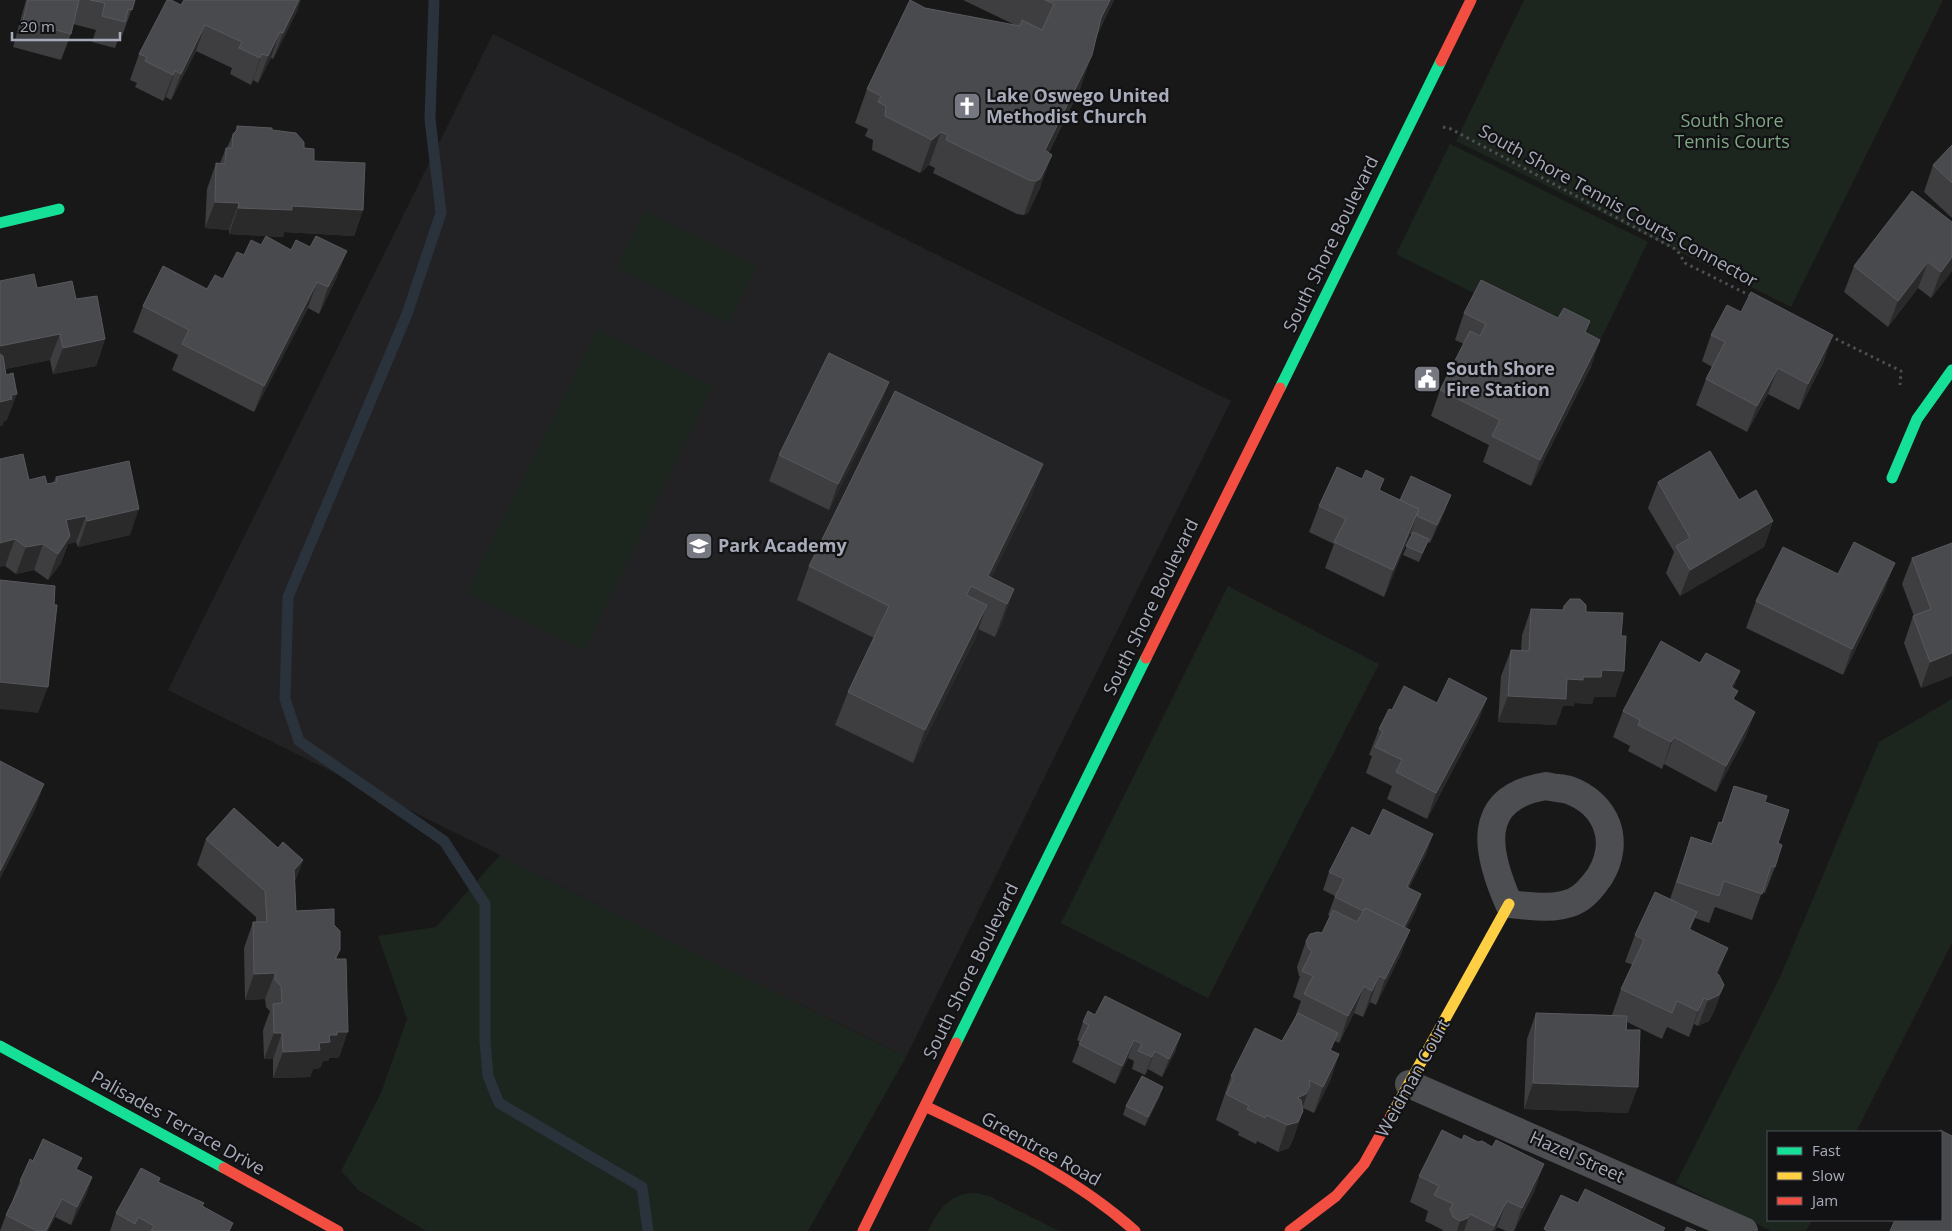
<svg xmlns="http://www.w3.org/2000/svg" width="1952" height="1231" viewBox="0 0 1952 1231" font-family="'Open Sans',sans-serif">
  <style>
    .built { fill: #222224 }
    .green { fill: #1d251f }
    .lines { fill: none; stroke-linecap: round; stroke-linejoin: round }
    .stream { stroke: #2a323b; stroke-width: 11 }
    .path { stroke: #4e4f54; stroke-width: 3; stroke-dasharray: 2.5 4; stroke-linecap: butt }
    .street { stroke: #4d4e52; stroke-width: 28 }
    .fast { stroke: #16e098; stroke-width: 11 }
    .slow { stroke: #ffcf43; stroke-width: 11 }
    .jam { stroke: #f24e42; stroke-width: 11 }
    .wall { fill: #3e3e40 }
    .shaded-wall { fill: #2a2a2b }
    .building { fill: #494a4d; stroke: #58595e }
    .labels { text-anchor: middle; stroke-width: 4.5; stroke-linejoin: round; paint-order: stroke }
    .poi-label { font-size: 18px; font-weight: bold; fill: #a8acba; stroke: #121214; text-anchor: start }
    .park-label { font-size: 18px; fill: #7ea683; stroke: #121214 }
    .street-label { font-size: 18px; fill: #a8acba; stroke: #121214 }
  </style>
  <rect width="100%" height="100%" fill="#181818"/>
  <path class="built" d="M493 34 1231 401 906 1057 168 690Z"/>
  <path class="green" d="M1524 0H1943L1791 307 1456 141Z
    M1450 144 1648 242 1594 353 1396 254Z
    M645 211 758 266 729 324 616 268Z
    M597 329 714 386 584 650 467 593Z
    M1228 586 1379 664 1208 998 1061 923Z
    M1952 699V943L1856 1132H1768V1220H1812L1806 1231H1771L1676 1183 1780 977 1879 742Z
    M500 855 906 1057 808 1231H426L358 1190 341 1171 381 1093 407 1019 378 936 436 927Z
    M976 1193 989 1196 1059 1231H928C939 1209 949 1193 976 1193Z"/>
  <g class="lines">
    <path class="stream" d="M434 0 430 119 441 213 407 314 288 597 285 699 299 741 444 841 485 904V1041L488 1076 499 1103 642 1187 648 1231"/>
    <path class="path" d="M1443 127 1449 128 1677 250 1685 263 1753 297
      M1830 336 1901 371 1900 385"/>
    <path class="street" d="M1546 786C1553 788 1562 788 1569 790 1607 804 1621 841 1600 876 1593 886 1585 897 1573 902 1553 910 1530 906 1509 904 1486 852 1474 798 1546 786Z
      M1409 1084 1744 1231"/>
    <path class="fast" d="M0 223 59 209
      M1280 388 1441 61
      M1892 478 1917 419 1952 370
      M956 1043 1146 658
      M0 1046 224 1168"/>
    <path class="slow" d="M1391 1116 1509 904"/>
    <path class="jam" d="M1441 61 1471 0
      M1146 658 1280 388
      M925 1106C999 1142 1073 1175 1135 1231
      M224 1168 338 1231
      M863 1231 956 1043
      M1290 1231 1336 1196 1364 1164 1391 1116"/>
  </g>
  <path class="wall" d="M26 0H135L122 36 120 35 115 48 92 42 96 30 73 24 71 34 61 60 13 47Z
    M963 0H1114L1097 35 1080 89 1049 152 1040 188 1028 213 1024 215 1017 214 933 173 935 168 929 165 920 173 872 150 873 140 865 136 868 129 855 123 867 89 925 8 1015 25Z
    M181 5 298 9 273 59 271 58 258 83 253 80 251 85 230 74 232 68 196 51 171 100 166 97 163 101 135 87 137 83 130 80 139 54Z
    M237 126 272 130 304 148 314 161 363 210 354 236 284 232 283 237 229 234V230L205 228 207 189 216 163H220L226 148H227L233 134 235 132Z
    M1952 145V218L1924 192 1933 165Z
    M1952 222V271L1931 298 1918 288 1888 327 1844 292 1854 266Z
    M261 245 337 277 319 314 308 308 254 412 172 370 178 355 133 332 143 306 207 289 223 279 244 255Z
    M0 281 37 288 76 299 105 339 96 366 53 374 50 360 5 369 7 420 4 421 2 426H0Z
    M1464 313 1586 333 1591 367 1531 486 1483 462 1489 445 1431 416 1440 390 1464 344 1455 340Z
    M1711 335 1824 361 1799 410 1768 394 1747 432 1696 405 1706 379 1712 367 1702 361Z
    M889 382 879 408 829 510 769 481 779 455Z
    M1043 464 1031 497 991 578 1014 589 1002 623 995 637 978 629 975 639 913 763 835 725 848 692 874 638 797 600 809 566Z
    M56 477 130 535 78 547 76 542 68 544 61 563 48 580 34 570 16 574 5 566 29 480 47 484 53 483Z
    M1362 479H1384L1380 490 1400 500 1451 495 1444 513 1430 543 1428 542 1419 562 1403 555 1412 534H1410L1384 597 1325 568 1334 544 1309 532 1319 506Z
    M1658 482 1739 500 1773 521 1764 547 1680 596 1666 573 1674 552 1648 508Z
    M1952 543V676L1921 688 1904 643 1913 616H1914L1902 584 1912 558Z
    M1838 574 1885 589 1843 675 1746 628 1756 601Z
    M1564 606 1586 612 1621 636 1624 671 1615 697H1594L1592 704 1575 703 1573 706H1563L1556 725 1498 722 1501 676 1511 650H1521L1522 635 1531 609 1562 610Z
    M1700 663 1740 671 1733 689 1734 700 1755 712 1745 738 1716 792 1664 764 1662 769 1628 751 1630 746 1613 737 1623 711Z
    M1487 698 1477 724 1427 819 1387 799 1392 786 1366 773 1372 756 1369 755 1379 729 1392 710 1437 703Z
    M1734 786 1765 802 1778 843 1775 867 1765 893 1762 892 1752 920 1715 907 1709 923 1695 918 1690 930 1718 974 1724 985 1714 1011 1709 1021 1698 1026 1694 1024 1689 1037 1667 1027 1662 1039 1627 1022 1628 1113 1524 1109 1527 1039 1536 1013 1612 1015 1621 989 1633 965 1625 962 1635 935 1670 899 1691 837 1711 843 1719 822 1721 823Z
    M1370 836 1427 852 1409 888 1421 894 1415 912 1406 928 1410 930 1400 956 1376 1005 1370 1002 1363 1017 1354 1013 1339 1043 1335 1041 1331 1051 1339 1054 1330 1081 1314 1113 1303 1108 1294 1137 1289 1148 1278 1152 1257 1141 1256 1144 1238 1135 1239 1132 1216 1120 1231 1076 1282 1041 1294 1020 1301 1001 1293 997 1300 976H1299L1297 967 1306 941 1322 933 1330 916 1328 915 1335 896 1323 890 1329 872Z
    M206 839 278 848 303 860 295 881 296 911 334 925 337 959 339 1058H329L328 1061H323L320 1068 313 1069 310 1077 273 1078V1059H264L263 1030 270 1011 266 1007 265 999 245 1000 244 948 253 922H256V917L197 865Z
    M1095 1015 1181 1034 1175 1052 1162 1077 1148 1069 1145 1075 1132 1069 1134 1061 1128 1058 1115 1084 1072 1062 1080 1042 1077 1040 1083 1022Z
    M1160 1096 1145 1126 1123 1115 1126 1106Z
    M33 1161 78 1170 92 1177 86 1195 71 1225 55 1217 48 1231H0L6 1215 14 1199H13L20 1181Z
    M1419 1176 1535 1190 1514 1231H1506L1497 1227 1495 1231H1442L1443 1230 1425 1221 1428 1211 1410 1202Z
    M160 1178 159 1182 203 1206 230 1231H110L116 1213Z"/>
  <path class="shaded-wall" d="M299 0H301L298 9 273 59 283 33Z
    M1110 0H1114L1088 51 1101 18Z
    M205 25 196 51 171 100 181 74Z
    M280 32 271 58 258 83 268 56Z
    M262 54 253 80 251 85 260 58Z
    M1092 55 1080 89 1034 181 1045 150Z
    M175 71 166 97 163 101 173 75Z
    M941 132 929 165 920 173 932 140Z
    M1052 155 1040 188 1028 213 1024 215 1036 181Z
    M215 202 239 203 229 230 205 228Z
    M292 206 363 210 354 236 284 232 283 237 229 234 238 208Z
    M347 251 337 277 319 314 328 287Z
    M1952 257V271L1931 298 1941 272Z
    M1928 262 1918 288 1888 327 1898 301Z
    M317 282 308 308 254 412 264 386Z
    M60 334 50 360 0 370V346Z
    M1833 335 1824 361 1799 410 1808 384Z
    M105 339 96 366 53 374 63 348Z
    M1600 340 1591 367 1531 486 1540 460Z
    M1778 368 1768 394 1747 432 1757 406Z
    M889 382 879 408 829 510 838 484Z
    M17 394 7 420 4 421 2 426H0V402L11 395Z
    M1043 464 1031 497 984 592 988 576Z
    M1451 495 1444 513 1430 543 1437 525Z
    M139 509 130 535 78 547 87 521Z
    M1419 509 1410 535 1384 597 1393 570Z
    M86 516 76 542 68 544 61 563 48 580 58 554 66 520Z
    M1773 521 1764 547 1680 596 1690 570Z
    M15 539 5 566 0 567V543Z
    M43 544 34 570 16 574 26 547Z
    M1895 563 1885 589 1843 675 1852 649Z
    M1014 589 1002 623 995 637 1007 604Z
    M987 605 975 639 913 763 925 730Z
    M1952 653V676L1921 688 1930 662Z
    M1602 670 1624 671 1615 697H1594L1592 704 1575 703 1573 706H1563L1556 725 1498 722 1508 696 1567 679 1583 677Z
    M1740 671 1730 697 1731 687Z
    M0 682 48 687 38 713 0 709Z
    M1487 698 1477 724 1427 819 1436 793Z
    M1755 712 1745 738 1716 792 1726 766Z
    M1674 737 1664 764 1662 769 1671 742Z
    M44 784 35 810 0 879V871Z
    M1433 834 1427 852 1400 905 1407 887Z
    M303 860 293 886 294 870Z
    M1421 894 1415 912 1396 949 1402 931Z
    M1410 930 1400 956 1376 1005 1385 979Z
    M1728 948 1718 974 1706 999 1716 973Z
    M275 973 265 999 245 1000 254 974Z
    M1379 976 1370 1002 1363 1017 1372 991Z
    M1724 985 1714 1011 1709 1021 1698 1026 1708 1000Z
    M1364 986 1354 1013 1339 1043 1348 1016Z
    M1704 998 1689 1037 1698 1011Z
    M337 1032H348L339 1058H329L328 1061H323L320 1068 313 1069 310 1077 273 1078 283 1052 319 1043 329 1035Z
    M274 1033H282L273 1059H264Z
    M1338 1033 1328 1059 1330 1050Z
    M1181 1034 1175 1052 1162 1077 1169 1059Z
    M1134 1040 1128 1058 1115 1084 1122 1066Z
    M1155 1051 1148 1069 1145 1075 1152 1057Z
    M1339 1054 1330 1081 1314 1113 1323 1087Z
    M1533 1083 1638 1087 1628 1113 1524 1109Z
    M1310 1086 1301 1112 1297 1098Z
    M1163 1087 1160 1096 1145 1126 1148 1117Z
    M1303 1111 1294 1137 1289 1148 1278 1152 1287 1125Z
    M1544 1164 1535 1190 1514 1231 1522 1208Z
    M92 1177 86 1195 71 1225 77 1207Z
    M62 1199 55 1217 48 1231H46Z
    M1507 1201 1497 1227 1495 1231H1493Z
    M1470 1214 1464 1231H1457L1460 1221Z"/>
  <path class="building" d="M28 0H79L71 34 23 21Z
    M90 0H135L132 10 128 9 125 22 102 16 105 3Z
    M167 0H171L181 5 184 0H299L283 33 280 32 268 56 262 54 260 58 239 48 242 42 205 25 181 74 175 71 173 75 145 61 147 57 139 54Z
    M910 0 925 8 1020 26 1022 20 1042 30 1054 4 1045 0H1110L1101 18 1092 55 1045 150 1052 155 1040 179 1036 181 1029 180 946 140 948 135 941 132 932 140 885 116 886 106 878 102 881 96 867 89Z
    M237 126 272 128V130L296 133 304 142V148L314 149V161L365 163 363 210 292 206V210L238 208 239 203 215 202 216 163 225 164 226 148H232L233 134 237 130Z
    M1952 145V183L1933 165Z
    M1912 191 1952 222V257L1941 272 1928 262 1898 301 1854 266Z
    M266 236 291 250 296 240 310 247 316 236 347 251 328 287 317 282 264 386 182 344 189 330 143 306 163 266 207 289 215 275 223 279 237 252 244 255 251 240 261 245Z
    M34 274 37 288 72 281 76 299 97 296 105 339 63 348 60 334 0 346V281Z
    M1481 280 1558 318 1564 308 1590 321 1585 332 1600 340 1540 460 1492 436 1500 420 1440 390 1470 331 1480 336 1486 324 1464 313Z
    M1751 292 1833 335 1808 384 1778 368 1757 406 1706 379 1725 342 1711 335 1727 305 1741 312Z
    M829 353 889 382 838 484 779 455Z
    M0 354 3 356 6 375 13 373 17 394 11 395 12 399 0 402Z
    M895 391 1043 464 988 576 1014 589 1007 604 971 586 966 595 987 605 925 730 848 692 889 606 809 566Z
    M1710 451 1739 500 1756 490 1773 521 1690 570 1676 546 1690 538 1658 482Z
    M23 454 29 480 45 476 47 484 57 482 56 477 129 461 139 509 87 521 86 516 66 520 70 536 58 554 43 544 26 547 15 539 0 543V459Z
    M1337 467 1362 479 1366 470 1384 479 1379 490 1419 509 1393 570 1334 542 1346 519 1319 506Z
    M1411 476 1451 495 1437 525 1417 516 1419 509 1400 500Z
    M1413 532 1429 539 1422 553 1406 546Z
    M1854 542 1895 563 1852 649 1756 601 1783 547 1838 574Z
    M1952 543V653L1930 662 1913 616 1931 609 1912 558Z
    M0 580 55 586 54 605H57L48 687 0 682Z
    M1570 599H1580L1586 605V612L1623 613 1621 636H1626L1624 671 1602 670 1601 677H1583V680L1567 679 1566 699 1508 696 1511 650 1529 651 1531 609 1564 610V606Z
    M1661 641 1700 663 1706 653 1740 671 1731 687 1738 691 1733 699 1755 712 1726 766 1674 737 1671 742 1638 725 1640 720 1623 711Z
    M1449 678 1487 698 1436 793 1396 772 1402 760 1375 747 1383 731 1379 729 1389 709 1392 710 1404 686 1437 703Z
    M0 761 44 784 0 871Z
    M1734 786 1767 796 1765 802 1789 810 1778 843 1782 845 1775 867 1771 866 1762 894 1724 881 1719 896 1677 882 1691 837 1712 844 1719 822 1722 823Z
    M234 808 278 848 283 842 303 860 294 870 296 911 334 909V925L340 931V950L335 959H346L348 1032H337V1035H329L330 1042 319 1043 320 1050 283 1052 282 1033H274L273 1004 282 1003 281 986 275 980V973L254 974 253 922H267L265 891 206 839Z
    M1383 809 1433 834 1407 887 1421 894 1404 927 1365 908 1363 911 1335 897 1344 879 1329 872 1352 827 1370 836Z
    M1655 892 1697 912 1689 929 1728 948 1716 973 1719 975 1724 985 1719 995 1708 1000 1704 998 1698 1011 1677 1001 1672 1013 1621 989 1644 940 1635 935Z
    M1365 908 1410 930 1385 979 1379 976 1372 991 1364 986 1348 1016 1304 994 1313 976 1302 971 1312 951 1309 949 1306 941 1310 934 1318 932 1322 933 1333 910 1357 922Z
    M1105 996 1181 1034 1169 1059 1155 1051 1152 1057 1138 1051 1142 1044 1134 1040 1122 1066 1079 1044 1089 1025 1083 1022 1088 1011 1095 1015Z
    M1298 1013 1338 1033 1330 1050 1339 1054 1323 1087 1309 1080 1310 1086 1306 1094 1297 1098 1301 1100 1303 1111 1298 1122 1287 1125 1266 1115 1265 1118 1247 1109 1249 1106 1226 1094 1234 1077 1231 1076 1255 1028 1282 1041Z
    M1536 1013 1627 1016 1626 1030H1640L1638 1087 1533 1083Z
    M1142 1076 1163 1087 1148 1117 1126 1106Z
    M1442 1130 1462 1140 1464 1135 1478 1142 1482 1141 1492 1147 1496 1140 1544 1164 1522 1208 1507 1201 1494 1226 1470 1214 1468 1218 1460 1221 1453 1217 1450 1209 1453 1204 1434 1195 1439 1186 1419 1176Z
    M1940 1130 1952 1136V1231H1890L1895 1220H1941V1132H1939Z
    M43 1139 82 1158 76 1169 92 1177 77 1207 62 1199 46 1231H37L6 1215 22 1182 20 1181 30 1159 33 1161Z
    M141 1168 160 1178 158 1182 204 1203 202 1206 233 1223 229 1231H151L154 1226 138 1217 135 1224 116 1213Z
    M1585 1189 1665 1228 1663 1231H1547L1544 1229 1561 1195 1578 1203Z
    M1687 1227 1696 1231H1685Z"/>
  <defs>
    <g id="church-square" transform="scale(1.4375)"><rect x="-9" y="-9" width="18" height="18" rx="4" fill="#767881" stroke="#121214"/><path d="M-1.2-6h2.4v3.5h3.3v2.4h-3.3V6h-2.4V-.1h-3.3v-2.4h3.3Z" fill="#fff"/></g>
    <g id="civic-square" transform="scale(1.4375)"><rect x="-9" y="-9" width="18" height="18" rx="4" fill="#767881" stroke="#121214"/><path d="M-.6-6.5H3V-4.5H.6V-3L4-1V1h2V6H-6V1h2V-1L-.6-3ZM-1.2 2.5V6h2.4V2.5Z" fill="#fff"/></g>
    <g id="school-square" transform="scale(1.4375)"><rect x="-9" y="-9" width="18" height="18" rx="4" fill="#767881" stroke="#121214"/><path d="M0-5L7-2L0 1L-7-2ZM-4 1L0 2.5L4 1V4Q0 6-4 4Z" fill="#fff"/></g>
  </defs>
  <g fill-rule="evenodd">
    <use href="#church-square" x="967" y="106"/>
    <use href="#civic-square" x="1427" y="379"/>
    <use href="#school-square" x="699" y="546"/>
  </g>
  <g class="labels">
    <g class="poi-label">
      <text x="986" y="102">Lake Oswego United<tspan x="986" dy="21">Methodist Church</tspan></text>
      <text x="1446" y="375">South Shore<tspan x="1446" dy="21">Fire Station</tspan></text>
      <text x="718" y="552">Park Academy</text>
    </g>
    <g class="park-label">
      <text x="1732" y="127">South Shore<tspan x="1732" dy="21">Tennis Courts</tspan></text>
    </g>
    <g class="street-label">
      <text transform="translate(1618 206) rotate(29)" y="6">South Shore Tennis Courts Connector</text>
      <text transform="translate(1331 244) rotate(-64)" y="6">South Shore Boulevard</text>
      <text transform="translate(1151 607) rotate(-64)" y="6">South Shore Boulevard</text>
      <text transform="translate(971 971) rotate(-64)" y="6">South Shore Boulevard</text>
      <text transform="translate(1413 1078) rotate(-61)" y="6">Weidman Court</text>
      <text transform="translate(178 1123) rotate(29)" y="6">Palisades Terrace Drive</text>
      <text transform="translate(1041 1149) rotate(29)" y="6">Greentree Road</text>
      <text transform="translate(1577 1157) rotate(24)" y="6">Hazel Street</text>
    </g>
  </g>
  <rect x="1767" y="1131" width="175" height="90" fill="#121214" stroke="#4e5056"/>
  <rect x="1777" y="1147" width="25" height="8" fill="#16e098" stroke="#4e5056"/>
  <text x="1812" y="1156" font-size="15" fill="#a8acba">Fast</text>
  <rect x="1777" y="1172" width="25" height="8" fill="#ffcf43" stroke="#4e5056"/>
  <text x="1812" y="1181" font-size="15" fill="#a8acba">Slow</text>
  <rect x="1777" y="1197" width="25" height="8" fill="#f24e42" stroke="#4e5056"/>
  <text x="1812" y="1206" font-size="15" fill="#a8acba">Jam</text>
  <path d="M12 32v8h108v-8" fill="none" stroke="#a8acba" stroke-width="2.5"/>
  <text x="20" y="32" font-size="15" fill="#a8acba" stroke="#121214" stroke-width="4" paint-order="stroke">20 m</text>
</svg>
